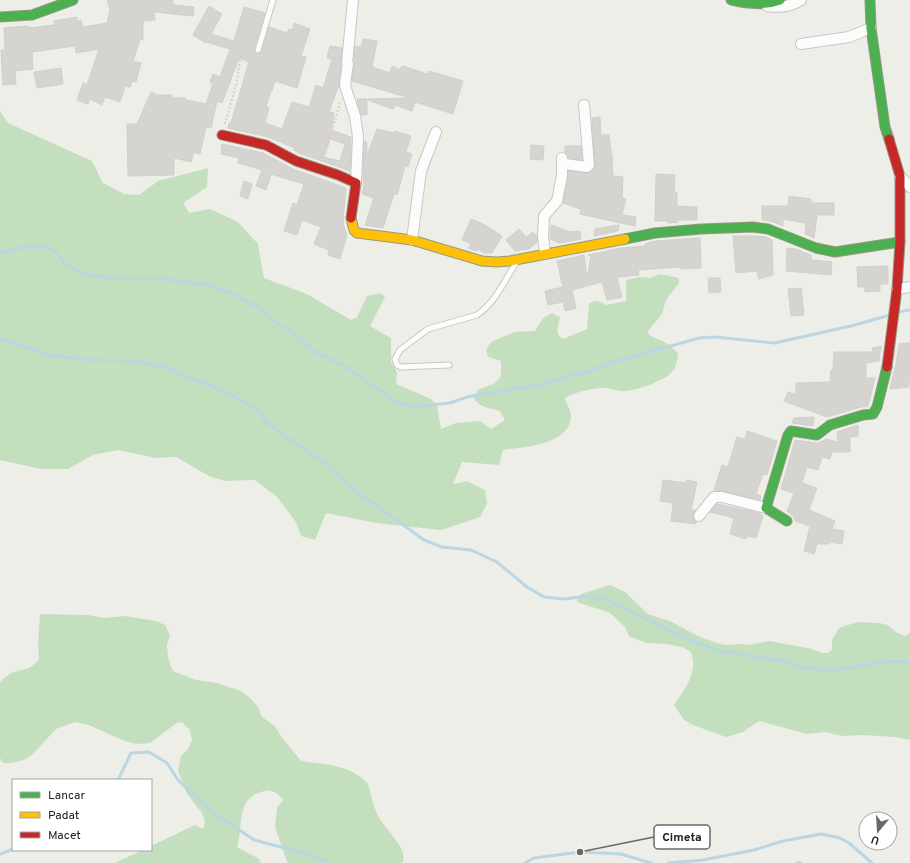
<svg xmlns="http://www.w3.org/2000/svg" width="910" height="863" viewBox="0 0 910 863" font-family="Overpass,sans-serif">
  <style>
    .forest { fill: #c4dfbe }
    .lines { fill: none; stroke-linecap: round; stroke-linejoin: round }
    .stream { stroke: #bbd6e3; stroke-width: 3 }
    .building { fill: #d5d4d0; stroke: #d1cfca; fill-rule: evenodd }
    .lane-casing { stroke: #c7c7c5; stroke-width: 7 }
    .street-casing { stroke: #c7c7c5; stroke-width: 12 }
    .fast-casing { stroke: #949a80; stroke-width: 11 }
    .slow-casing { stroke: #949a80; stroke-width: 11 }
    .jam-casing { stroke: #949a80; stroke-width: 11 }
    .path { stroke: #d8ccc7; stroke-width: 2; stroke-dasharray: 2 2; stroke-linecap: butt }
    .lane { stroke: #fcfcfc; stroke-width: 5 }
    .street { stroke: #fcfcfc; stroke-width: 10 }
    .fast { stroke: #4caf50; stroke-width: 9 }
    .slow { stroke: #ffc107; stroke-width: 9 }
    .jam { stroke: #c62828; stroke-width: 9 }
    .leader { fill: none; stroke: #686866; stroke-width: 1.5 }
    .callout-dot { fill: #686866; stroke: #fff; stroke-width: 1.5 }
    .callout { fill: #fff; stroke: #686866; stroke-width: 1.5 }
    .callout-label { font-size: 12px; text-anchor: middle; font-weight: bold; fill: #202020 }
  </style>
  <rect width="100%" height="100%" fill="#eeeee9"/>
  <path class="forest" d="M0 111 8 123 92 161 103 183 124 194 139 195 158 181 208 168 207 187 183 203 189 213 210 209 238 222 258 244 264 278 307 294 351 320 357 317 367 296 381 293 385 297 370 326 391 338V362L397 372 396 384 431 399 437 405 441 429 456 423 480 421 491 429 505 420 500 411C491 408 476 407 474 397L478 390 495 383 501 376V361L488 357 486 350 491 342 515 332 535 331 543 318 552 313 560 317 557 331 559 336 563 339 587 329 589 304C596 299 599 301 606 305L626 301V280L640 277 650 278 660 274 679 278V283L666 300 662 314 648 331 649 335 668 344 678 353C677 361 677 367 671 373 664 381 633 392 622 391 616 391 610 388 604 388 591 388 576 392 565 398 566 403 572 412 571 418 568 445 524 447 503 450L499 465 462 462 453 484 467 481 485 490 487 504 480 517 441 530 376 523 326 513 315 540 301 536 296 522 277 497 255 480 225 481 209 476 176 457 156 458 118 450 93 455 68 469H41L0 460Z
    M610 585 625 592 648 614 670 621 698 636 717 643 726 645 744 644 749 645 769 641 808 648 823 653H828L832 649V640L839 628 857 622 879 623 888 625 896 632 905 636 910 633V740L895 737 863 735 843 736 825 732 807 734 759 721 743 732 726 737 693 725 684 720 674 705C685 688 698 674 691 652L682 647 667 644 647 643 633 638 629 636 625 627 610 613 577 602 578 597 581 594Z
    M40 614 88 615 104 618 125 616 156 621 165 625 170 635 167 645 168 657 171 667 173 671 196 680 217 683 241 691 249 697 258 707 262 717 275 726 280 735 301 761C324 764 352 765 368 784 371 794 373 805 377 814 383 828 410 849 402 863H288L287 862 275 827 277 808 283 800C279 794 272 789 265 791 235 797 244 824 237 847L259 859 261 863H115L143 850H151V846L195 825 203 829 205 822 202 813 187 794 178 771 181 756 188 749 192 740 190 730 183 723 178 722 150 743 136 744 122 740 89 725 75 722 56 729 32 755C23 761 13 764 3 763L0 758V683L3 679 11 673 29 668 37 662 39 658 38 645Z"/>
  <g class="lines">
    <path class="stream" d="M0 252 11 251 20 248 40 246 50 249 58 254 63 262 77 271 86 274 107 278 167 279 208 285 228 291 263 310 278 324 297 335 318 354 345 366 397 402 410 407 450 403 467 397 550 383 568 376 589 371 607 364 699 338 715 337 775 343 851 326 890 315
      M899 312 910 310
      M0 339 26 347 44 354 88 360 139 361 168 368 236 397 253 407 260 413 266 422 274 428 326 464 348 485 424 540 442 547 471 550 497 562 527 587 544 597 564 599 589 596 604 599 693 641 719 651 777 660 797 666 827 671 891 661 910 662
      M118 780 131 753 149 752 167 763 178 780 206 807 254 840 308 854 328 863
      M0 854 13 849
      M525 863 534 858 580 852 621 854 651 863
      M668 863 703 860 754 850 783 841 821 834 840 838 849 843 872 863
      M797 863H801"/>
  </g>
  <path class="building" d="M107 0H173V5L194 7 193 16 154 12 155 20 143 21V40L140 39 133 61 141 63 138 74 136 82 132 81 130 87 125 86 120 102 105 97 102 105 90 99 88 104 77 100 83 83 87 85 99 49 76 53 75 46 32 52 33 69 15 71 16 84 3 85 1 50H5L4 28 28 26V28L55 25 54 21 77 17V21L81 20 83 27 107 23 110 10Z
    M209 6 222 14 211 34 234 41 244 7 265 13 254 49 255 52 257 54 262 51 269 27 287 33 289 29 292 30 294 23 310 29 301 56 306 57 297 88 275 81 272 91 271 90 266 107 269 108 265 123 282 129 292 102 309 107 316 85 323 88 332 59 327 58 330 46 342 48 339 88 338 87 329 112 334 113 331 130 351 137 350 171 299 153 294 150 295 148 268 137 228 128 229 123H231L249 62 239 58 222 103 217 101 211 128 206 127 200 154 194 152 191 162 174 158V175L128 176 127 124H137L151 92 157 95H172V98H186V100L206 104 213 84 210 82 213 74 220 77 230 49 206 42V43L193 35ZM330 139 345 144 340 161 323 157Z
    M363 39 377 41 372 67 390 73 392 66 400 70 402 66 428 74 429 71 463 81 453 114 415 102 412 111 395 105 393 109 368 100V99L410 98 352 81 354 65 355 46 361 47Z
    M61 68 63 84 37 88 34 72Z
    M357 99H367V115H361Z
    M600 117 601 135H609L612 157 613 176 623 177 622 198 626 199 622 215 636 217 635 226 580 214 581 209 563 203 568 171 589 173 595 168 592 118Z
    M377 129 394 133 395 131 411 136 406 152 412 154 408 167 405 166 397 195 394 194 383 228 365 225 374 198 362 194 364 184 363 178 364 141 367 142V156Z
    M222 144 263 153 293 169 346 188 343 218 344 227 347 235 340 259 328 255 329 250 314 244 321 227 302 220 297 235 284 231 293 203 297 205 304 184 271 174 266 190 256 186 262 170 238 163 239 158 221 154Z
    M531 145 544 146 543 160 530 159Z
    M565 146H581L582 160 568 158 565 152Z
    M656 174 675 175 674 192H677V206L697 207V220H678V222L668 223V221H655Z
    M244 181 252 184 248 199 240 196Z
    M789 196 811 199V203H834V215H817L814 238 805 234 806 223 783 219V226L771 221 762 220V206H788Z
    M471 219 483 224 502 236 492 253H484L478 249 477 251 468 248 471 244 462 240Z
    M551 225 570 232 580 231 581 239 559 243 550 239Z
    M619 225 618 231 594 236 595 229Z
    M519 229 526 237 533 232 537 237V242L529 249 515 251 506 240Z
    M733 236H753L766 237 772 240 773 275 759 279 757 271 736 273Z
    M700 238 701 268 681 269V267L638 270 639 275 617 277 622 297 607 300 602 282 572 290 576 308 565 311 563 302 548 305 545 291 563 287 557 261 584 255 587 279 591 256 588 255 622 248 645 246V244L656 241Z
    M787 248 795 249 811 255V260L832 262 831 275 786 271Z
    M888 266V284H880V291L865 292V287H858L857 267Z
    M708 278H720L721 292 709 293Z
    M801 288 804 315 791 316 788 289Z
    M910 343 909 387 890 389 896 364 899 344Z
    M881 346 879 361 866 363V378H875L868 406 861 407 827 417 784 401 788 392 796 395V383L830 382 831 370H833L834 352H873L872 348Z
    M814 417 813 426 792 423 794 418Z
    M858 425V436L850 437V452H832L830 459 822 457 818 470 807 467 802 483 817 488 809 510 835 521 832 529 844 531 842 544 829 542V544H817L814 554 804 551 810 526 795 521 794 517 787 511 794 493 781 489 795 440 816 443H819L826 439 838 442 837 432Z
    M747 431 777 441 767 475 763 474 756 494 761 496 760 500 724 491 714 490 722 465 728 467 737 437 745 439Z
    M663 480 686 483 687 480 697 482 691 510H695L693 515 696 524 671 521 673 503 660 501Z
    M717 504 759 513 763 516 756 538 747 536 746 539 730 534 734 518 710 512Z"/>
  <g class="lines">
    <g class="lane-casing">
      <path id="lane" d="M258 50 273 0
        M449 365 401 367 397 365 395 359 400 350 428 329 477 315C496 302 504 281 516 263"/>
    </g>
    <g class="street-casing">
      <path id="street" d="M353 0 347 63 348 64 345 83 346 89 355 116 358 137 356 183
        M767 6C780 8 791 7 801 0
        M801 44 849 37 871 28
        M562 166 565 164 587 167 589 165 584 105
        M900 176 910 187
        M412 240 421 171 436 132
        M545 254 543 236 544 216 557 201 562 176V158
        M897 289 910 287
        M699 516 714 497H722L766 508"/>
    </g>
    <g class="fast-casing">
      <path id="fast" d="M731 0C747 4 764 6 780 0
        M870 0 871 28 885 127 889 139
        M0 17 32 15 73 0
        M625 239 655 233 701 229 753 227 768 229 816 248 835 252 900 242
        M787 521 766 508 788 435 791 431 817 435 830 425 863 415 873 414 877 407 887 367"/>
    </g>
    <g class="slow-casing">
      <path id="slow" d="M351 218 354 230 357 233 412 240 482 261 497 262 510 261 625 239"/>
    </g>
    <g class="jam-casing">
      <path id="jam" d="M222 135 266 145 296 161 338 175 356 183 351 218
        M887 367 897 289 900 242V176L889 139"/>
    </g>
    <path class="path" d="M225 124 237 81 241 53
      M324 158 340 103"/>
    <use href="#lane" class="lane"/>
    <use href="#street" class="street"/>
    <use href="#fast" class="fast"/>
    <use href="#slow" class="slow"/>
    <use href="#jam" class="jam"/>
  </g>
  <path class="leader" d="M580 852L654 837"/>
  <circle class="callout-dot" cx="580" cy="852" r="4"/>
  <rect class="callout" x="654" y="825" width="56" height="24" rx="4"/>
  <g class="callout-label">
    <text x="682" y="841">Cimeta</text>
  </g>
  <rect x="12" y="779" width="140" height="72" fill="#ffffff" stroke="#a6a6a6"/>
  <rect x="20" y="792" width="20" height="6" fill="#4caf50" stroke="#a6a6a6"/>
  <text x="48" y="799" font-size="12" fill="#202020">Lancar</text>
  <rect x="20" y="812" width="20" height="6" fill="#ffc107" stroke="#a6a6a6"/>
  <text x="48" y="819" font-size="12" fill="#202020">Padat</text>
  <rect x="20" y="832" width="20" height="6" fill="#c62828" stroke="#a6a6a6"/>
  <text x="48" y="839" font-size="12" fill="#202020">Macet</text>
  <g transform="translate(878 831) rotate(198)"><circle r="19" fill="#ffffff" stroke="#a6a6a6"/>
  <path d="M0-3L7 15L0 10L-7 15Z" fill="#686866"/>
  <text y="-6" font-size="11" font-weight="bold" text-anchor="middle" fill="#202020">U</text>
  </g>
</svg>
